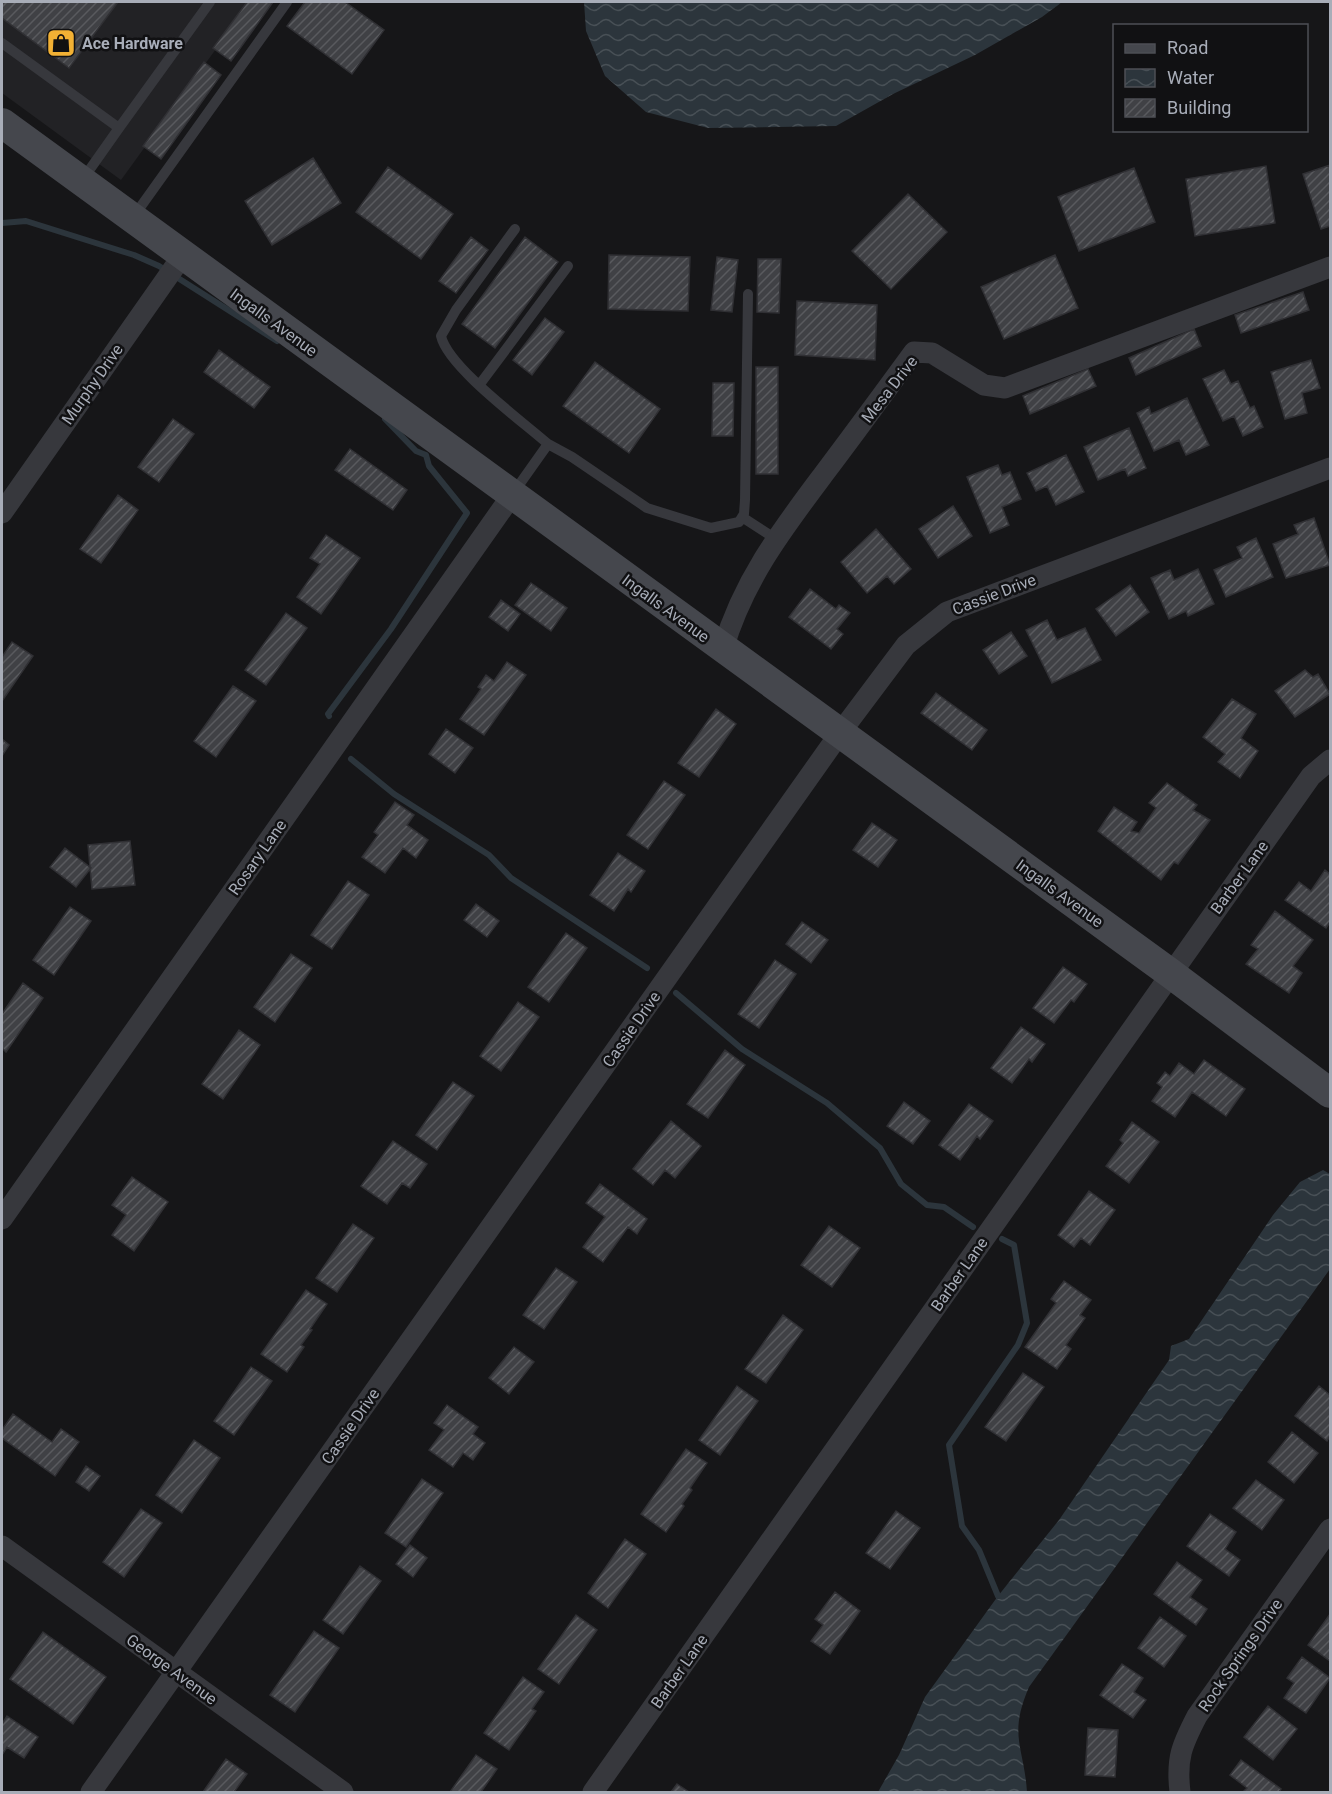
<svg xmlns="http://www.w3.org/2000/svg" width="1332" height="1794" viewBox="0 0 1332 1794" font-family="Roboto,sans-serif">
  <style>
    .built { fill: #222225 }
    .water { fill: url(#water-waves) }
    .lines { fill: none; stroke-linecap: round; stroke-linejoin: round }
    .stream { stroke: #2c353c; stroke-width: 6 }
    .building { fill: url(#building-hatch); stroke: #303034; stroke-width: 1.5 }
    .lane { stroke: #37383d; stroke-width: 10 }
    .street { stroke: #37383d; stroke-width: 21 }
    .secondary { stroke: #45474d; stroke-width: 30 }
    .labels { text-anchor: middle; stroke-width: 5; stroke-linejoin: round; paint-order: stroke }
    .poi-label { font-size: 16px; font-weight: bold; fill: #a8adb8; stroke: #111113; text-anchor: start }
    .street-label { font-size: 16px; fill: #a8adb8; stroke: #111113 }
  </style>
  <defs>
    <pattern id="water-waves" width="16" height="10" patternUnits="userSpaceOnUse" patternTransform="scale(1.5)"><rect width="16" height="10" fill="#2c353c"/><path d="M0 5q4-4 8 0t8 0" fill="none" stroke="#485056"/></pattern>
    <pattern id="building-hatch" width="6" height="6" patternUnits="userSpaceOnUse" patternTransform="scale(1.5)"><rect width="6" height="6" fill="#404145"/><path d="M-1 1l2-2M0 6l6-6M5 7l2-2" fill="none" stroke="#595a5e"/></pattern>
  </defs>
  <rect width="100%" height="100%" fill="#161618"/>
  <path class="built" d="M2 2H250L121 180 2 93Z"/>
  <path class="water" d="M584 2H1062L1042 17 975 55 893 94 836 126 708 128 646 112 605 76 586 31Z
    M1323 1170 1330 1174V1269L1029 1687C1008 1736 1024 1746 1027 1792H878L899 1755 925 1697 998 1596 1059 1520 1169 1360 1171 1346 1189 1339 1273 1215 1300 1182Z"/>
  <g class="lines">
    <path class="stream" d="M2 223 26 221 134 255 159 266 277 341
      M329 716 328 714 391 629 467 513 429 466 426 455 416 451 385 419
      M351 759 394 794 489 855 511 878 647 968
      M676 993 742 1049 827 1103 880 1148 901 1184 927 1205 944 1207 973 1227
      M998 1596 979 1550 962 1526 949 1445 1018 1345 1027 1323 1014 1245 1002 1239"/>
  </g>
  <path class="building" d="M2 2H118L69 68 2 18Z
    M247 2H273L231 61 213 48Z
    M305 2H345L384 30 352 74 287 26Z
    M204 62 221 75 161 159 143 146Z
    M313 158 341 203 272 245 245 201Z
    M1330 165V226L1321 229 1303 174Z
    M1266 166 1275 223 1195 236 1186 179Z
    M388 167 453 214 421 259 356 212Z
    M1134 168 1155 222 1079 251 1058 197Z
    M908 194 947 232 891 289 852 251Z
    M471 237 488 250 456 293 439 281Z
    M525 237 558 262 495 348 462 324Z
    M609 255 690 257 688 311 608 309Z
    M1055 255 1078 308 1004 339 981 287Z
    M717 257 738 260 732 312 711 310Z
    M758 259H781L779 313 757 312Z
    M1303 292 1309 310 1241 333 1235 315Z
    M797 301 877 305 875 360 795 355Z
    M545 318 564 332 532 375 513 360Z
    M1194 329 1201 346 1136 375 1129 358Z
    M219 350 270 387 254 408 204 372Z
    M1311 360 1320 388 1302 393 1307 413 1285 419 1271 372Z
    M595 362 660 409 629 453 563 406Z
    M756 367H778V474H756Z
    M1088 369 1096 386 1030 414 1023 396Z
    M1224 370 1231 384 1238 381 1250 408 1254 406 1263 427 1243 436 1234 416 1223 421 1203 379Z
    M713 383H734L733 436H712Z
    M1187 398 1209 445 1186 455 1179 440 1154 451 1137 413 1149 407 1151 414Z
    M173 419 194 434 159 482 138 467Z
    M1129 428 1146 468 1128 476 1125 469 1098 480 1084 447Z
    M350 449 407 490 393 510 335 470Z
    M1066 455 1084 492 1056 505 1047 486 1036 491 1027 473Z
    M998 465 1002 475 1010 472 1021 499 1002 507 1009 525 990 533 967 477Z
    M118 495 138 510 101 563 80 549Z
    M953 506 972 536 938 558 919 529Z
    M1314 518 1330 565 1286 578 1273 544 1298 534 1294 525Z
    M876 529 911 569 894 584 887 576 867 593 841 562Z
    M326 535 360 558 321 614 297 597 320 564 310 558Z
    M1256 538 1273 577 1226 597 1214 570 1242 558 1237 547Z
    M1198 569 1214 604 1188 616 1186 611 1169 619 1151 578 1170 570 1174 580Z
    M531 583 567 608 551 631 515 605Z
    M1130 585 1149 612 1116 636 1096 609Z
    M810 589 836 609 839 605 850 613 837 629 843 634 831 649 789 617Z
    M501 600 520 614 508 631 489 617Z
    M286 613 307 628 266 685 245 670Z
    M1047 620 1057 640 1085 628 1101 660 1052 683 1026 630Z
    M1011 632 1027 656 999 674 983 650Z
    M12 642 33 656 2 701V657Z
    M507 662 526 675 484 735 460 719 481 689 478 687 486 675 494 681Z
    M1305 670 1313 677 1318 674 1330 694 1295 717 1275 691Z
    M233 686 256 701 216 757 194 741Z
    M936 693 987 730 972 750 921 713Z
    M1232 699 1256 714 1241 738 1258 751 1240 778 1218 762 1225 754 1203 737Z
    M716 709 736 724 699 777 678 763Z
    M446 729 473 748 455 773 429 754Z
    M2 739 9 745 2 756Z
    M664 781 685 795 648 849 627 835Z
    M1167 783 1197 805 1193 810 1210 820 1178 864 1174 862 1161 880 1098 831 1114 807 1137 822 1131 831 1139 833 1156 808 1149 803Z
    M395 802 414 815 407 825 428 840 416 858 403 848 385 873 362 857 378 835 374 832Z
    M872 823 897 840 878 867 853 850Z
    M130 841 135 885 92 889 88 845Z
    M65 848 91 868 76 887 50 867Z
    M618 853 645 871 631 892 628 889 614 911 590 895Z
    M1325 870 1330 874V922L1326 928 1285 900 1299 882 1311 891Z
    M348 881 369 895 332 949 311 935Z
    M476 904 499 921 487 937 464 920Z
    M70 907 91 921 54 975 33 960Z
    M1275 911 1313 940 1293 966 1302 973 1289 993 1246 964 1258 949 1251 945Z
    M802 922 828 940 811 963 786 944Z
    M566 933 587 948 549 1002 528 987Z
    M291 954 312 968 275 1022 254 1007Z
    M775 960 796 974 759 1028 738 1014Z
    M1063 967 1087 984 1074 1002 1071 1000 1054 1023 1033 1008Z
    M23 983 43 998 6 1052 2 1048V1014Z
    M518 1002 539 1017 501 1071 480 1056Z
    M1021 1027 1045 1044 1032 1062 1029 1059 1012 1083 991 1068Z
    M239 1030 260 1045 223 1099 202 1084Z
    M725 1050 745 1065 708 1118 687 1104Z
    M1204 1060 1245 1089 1226 1116 1192 1092 1175 1117 1152 1101 1162 1087 1157 1083 1165 1072 1170 1076 1179 1063 1194 1074Z
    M453 1082 474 1096 437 1150 416 1135Z
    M904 1102 930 1121 913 1144 887 1126Z
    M969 1104 993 1121 980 1139 977 1136 960 1160 939 1145Z
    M671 1121 701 1146 675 1178 665 1170 653 1185 633 1169Z
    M1132 1122 1159 1142 1129 1183 1106 1166 1123 1143 1120 1140Z
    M393 1141 427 1164 410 1188 402 1183 387 1204 361 1186Z
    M132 1177 168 1202 134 1251 112 1235 126 1215 112 1205Z
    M600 1184 647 1219 637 1234 628 1227 603 1262 583 1247 605 1217 586 1203Z
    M1089 1191 1115 1210 1090 1245 1081 1238 1074 1247 1058 1235Z
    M353 1224 374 1238 337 1292 316 1278Z
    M829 1226 860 1248 832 1287 801 1265Z
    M556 1268 577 1282 544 1329 523 1315Z
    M1064 1281 1091 1300 1080 1315 1085 1318 1066 1345 1071 1349 1057 1369 1025 1347 1056 1303 1051 1299Z
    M306 1290 327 1304 310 1329 312 1330 301 1345 304 1347 287 1372 261 1354Z
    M783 1315 803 1330 766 1383 745 1369Z
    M514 1347 534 1362 509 1394 489 1378Z
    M251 1367 272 1381 234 1435 214 1421Z
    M1023 1373 1044 1387 1006 1441 985 1427Z
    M737 1386 758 1401 720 1455 699 1440Z
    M1319 1386 1330 1395V1436L1327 1441 1295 1416Z
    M447 1405 478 1427 473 1434 485 1443 473 1460 463 1453 453 1467 429 1450 444 1430 434 1423Z
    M13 1414 52 1442 61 1429 79 1442 55 1476 2 1438V1430Z
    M1292 1432 1318 1453 1294 1483 1268 1462Z
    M194 1440 220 1458 182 1513 156 1495Z
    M686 1449 707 1463 690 1488 692 1490 682 1504 684 1506 666 1532 641 1514Z
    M86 1466 100 1476 89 1491 76 1482Z
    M422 1479 443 1493 406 1547 385 1533Z
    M1256 1480 1284 1500 1262 1530 1233 1508Z
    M141 1509 162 1523 124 1577 103 1562Z
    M896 1511 920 1528 890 1569 866 1553Z
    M1210 1514 1236 1532 1225 1549 1240 1560 1229 1576 1187 1546Z
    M625 1539 646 1554 608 1608 588 1593Z
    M410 1545 427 1558 413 1577 396 1564Z
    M1177 1562 1202 1580 1190 1597 1207 1609 1196 1625 1154 1594Z
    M360 1566 381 1581 343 1634 323 1620Z
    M835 1592 860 1611 830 1654 811 1641 823 1625 815 1619Z
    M1330 1614V1661L1308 1645Z
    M576 1615 597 1630 559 1684 538 1669Z
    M1160 1617 1186 1636 1164 1667 1138 1648Z
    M314 1631 339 1648 295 1712 270 1695Z
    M43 1632 106 1677 73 1724 10 1679Z
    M1302 1657 1330 1678 1306 1713 1284 1698 1294 1683 1287 1678Z
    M1122 1664 1143 1678 1134 1692 1146 1700 1133 1718 1100 1695Z
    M523 1677 544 1692 532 1709 536 1711 509 1750 484 1733Z
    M1268 1706 1297 1729 1273 1760 1244 1737Z
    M7 1716 38 1737 24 1758 7 1747 2 1755V1724Z
    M1088 1728 1118 1730 1115 1777 1085 1775Z
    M476 1755 497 1769 481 1792H450Z
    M226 1759 247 1774 234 1792H203Z
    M1241 1760 1281 1789 1279 1792H1243L1247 1788 1230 1775Z
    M677 1784 689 1792H671Z"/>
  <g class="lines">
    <path class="lane" d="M2 43 119 128 210 2
      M83 179 119 128
      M134 216 287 2
      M515 229 456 310 441 336C448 367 522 421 548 444
      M480 384 568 266
      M514 492 548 444 572 457 647 508 711 528 739 522 744 514 745 500 748 294
      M742 517 776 539"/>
    <path class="street" d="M2 513 183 255
      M723 649C743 581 781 531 823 475 854 434 884 393 914 352L932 353 984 385 1005 388 1330 267
      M2 1219 512 495
      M2 1546 343 1792
      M91 1792 840 733 906 645 947 612 1330 468
      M593 1792 1311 776 1330 760
      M1180 1792C1176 1758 1182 1745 1197 1716L1330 1529"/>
    <path class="secondary" d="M2 123 1170 973 1330 1093"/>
  </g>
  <defs>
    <g id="shop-square" transform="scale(1.5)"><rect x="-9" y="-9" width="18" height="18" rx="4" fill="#f2b134" stroke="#111113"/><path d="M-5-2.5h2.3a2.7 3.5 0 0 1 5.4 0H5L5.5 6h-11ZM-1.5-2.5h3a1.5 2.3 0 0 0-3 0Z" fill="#111"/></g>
  </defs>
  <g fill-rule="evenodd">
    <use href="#shop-square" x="61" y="43"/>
  </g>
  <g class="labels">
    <g class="poi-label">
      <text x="82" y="49">Ace Hardware</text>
    </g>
    <g class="street-label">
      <text transform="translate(274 322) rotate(36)" y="6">Ingalls Avenue</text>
      <text transform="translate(92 384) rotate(-55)" y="6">Murphy Drive</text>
      <text transform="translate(889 389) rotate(-52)" y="6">Mesa Drive</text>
      <text transform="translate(994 594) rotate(-21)" y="6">Cassie Drive</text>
      <text transform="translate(666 608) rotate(36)" y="6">Ingalls Avenue</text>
      <text transform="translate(257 857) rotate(-55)" y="6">Rosary Lane</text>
      <text transform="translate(1239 877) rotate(-54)" y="6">Barber Lane</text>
      <text transform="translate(1060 893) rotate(36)" y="6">Ingalls Avenue</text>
      <text transform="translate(631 1029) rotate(-55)" y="6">Cassie Drive</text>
      <text transform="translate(959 1274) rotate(-55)" y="6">Barber Lane</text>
      <text transform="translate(350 1426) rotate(-55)" y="6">Cassie Drive</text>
      <text transform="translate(1240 1655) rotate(-55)" y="6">Rock Springs Drive</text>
      <text transform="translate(172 1669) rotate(36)" y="6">George Avenue</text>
      <text transform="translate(679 1671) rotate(-55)" y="6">Barber Lane</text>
    </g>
  </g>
  <rect width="1332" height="1794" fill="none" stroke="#a8adb8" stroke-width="6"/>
  <rect x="1113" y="24" width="195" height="108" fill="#111113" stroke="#4d4f55" stroke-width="1.5"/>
  <rect x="1125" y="44" width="30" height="9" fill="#45474d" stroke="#4d4f55" stroke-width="1.5"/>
  <text x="1167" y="54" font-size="18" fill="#a8adb8">Road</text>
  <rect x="1125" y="69" width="30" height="18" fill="url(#water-waves)" stroke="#4d4f55" stroke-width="1.5"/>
  <text x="1167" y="84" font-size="18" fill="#a8adb8">Water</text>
  <rect x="1125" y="99" width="30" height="18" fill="url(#building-hatch)" stroke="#4d4f55" stroke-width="1.5"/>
  <text x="1167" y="114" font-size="18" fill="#a8adb8">Building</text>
</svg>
